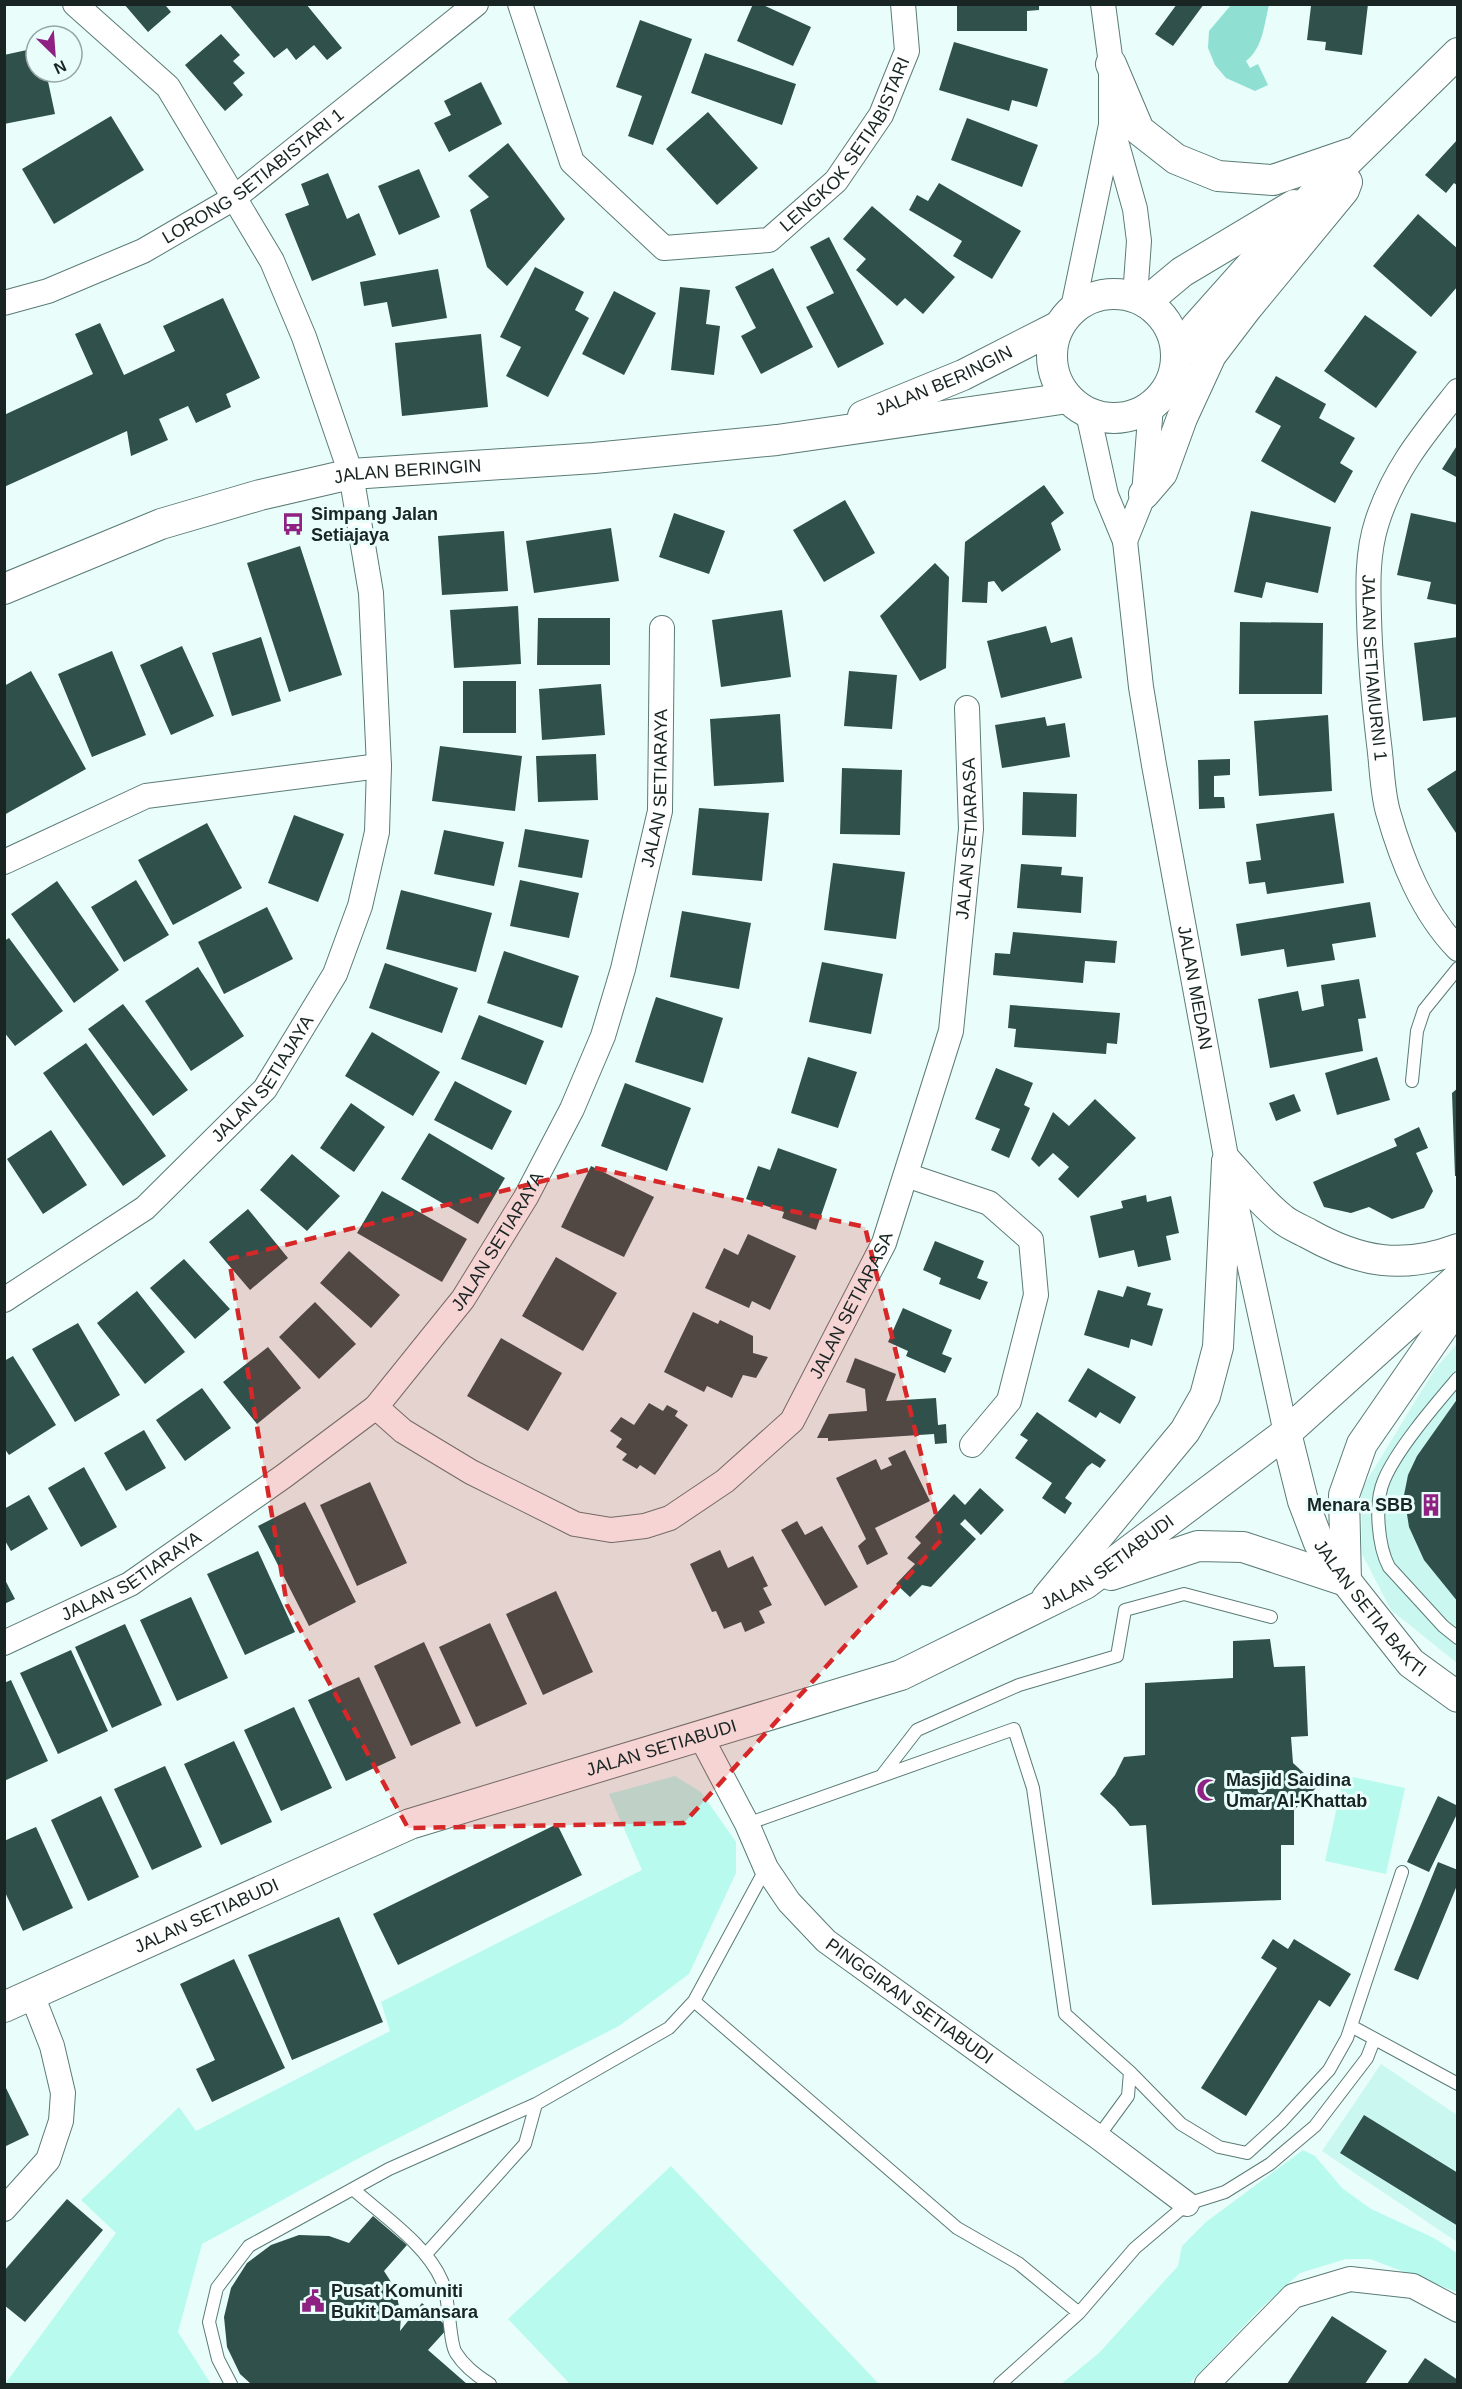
<svg xmlns="http://www.w3.org/2000/svg" width="1462" height="2389" viewBox="0 0 1462 2389" font-family="Helvetica,sans-serif">
  <style>
    .built { fill: #caf8f0 }
    .green { fill: #b9faef }
    .water { fill: #8fe0d3 }
    .building { fill: #30504b }
    .lines { fill: none; stroke-linecap: round; stroke-linejoin: round }
    .service-casing { stroke: #5b7b76; stroke-width: 14 }
    .minor-casing { stroke: #5b7b76; stroke-width: 26 }
    .tertiary-casing { stroke: #5b7b76; stroke-width: 32 }
    .service { stroke: #fff; stroke-width: 12 }
    .minor { stroke: #fff; stroke-width: 24 }
    .tertiary { stroke: #fff; stroke-width: 30 }
    .marked { fill: #d62828; fill-opacity: 0.2; stroke: #d62828; stroke-width: 4.5; stroke-dasharray: 12 8; stroke-linejoin: round }
    .labels { text-anchor: middle; stroke-width: 6; stroke-linejoin: round; paint-order: stroke }
    .street-label { font-size: 18px; fill: #182523; stroke: #e9fefa }
    .poi-label { font-size: 18px; font-weight: bold; fill: #182523; stroke: #e9fefa; text-anchor: start }
  </style>
  <rect width="100%" height="100%" fill="#e9fefa"/>
  <path class="built" d="M1457 1344V1663L1391 1610 1362 1554 1361 1490 1435 1369Z
    M1381 2064 1457 2115V2242L1322 2151Z"/>
  <path class="green" d="M1344 1775 1405 1788 1386 1874 1325 1861Z
    M675 1776 701 1792 736 1842V1873L689 1974 619 2026 361 2157 202 2244 178 2332 211 2384H5L116 2233 81 2200 179 2107 196 2131 390 2031 381 2002 642 1870 609 1794Z
    M1303 2150 1315 2156 1342 2188 1371 2209 1434 2238 1457 2253V2292L1370 2259H1346L1300 2273 1260 2309 1189 2384H1061L1099 2353 1178 2266 1182 2246 1206 2222Z
    M671 2166 879 2384H570L508 2319Z"/>
  <path class="water" d="M1231 5H1269C1264 25 1263 48 1246 61L1250 68 1258 64 1268 85 1255 91 1226 78 1215 65 1208 48 1209 31Z"/>
  <path class="building" d="M124 4H168L166 6 171 12 148 32Z
    M229 4H306L342 48 327 60 314 45 296 60 287 48 274 58Z
    M753 4H761L811 27 793 66 737 41Z
    M957 4H1039V10L1027 11V31H957Z
    M1177 4H1204L1173 46 1155 34Z
    M1318 4H1368L1362 55 1325 50 1326 42 1307 40 1311 6H1318Z
    M640 20 692 39 653 145 628 136 642 96 616 87Z
    M221 34 240 55 233 61 245 73 233 83 243 95 225 111 185 65Z
    M954 42 1048 69 1037 107 1012 100 1009 111 939 90Z
    M36 48V72H46L55 114 4 124V55Z
    M705 53 796 84 782 125 691 93Z
    M481 82 502 124 449 152 434 123 451 115 444 101Z
    M708 112 758 168 717 205 666 149Z
    M111 116 144 170 54 224 22 169Z
    M967 118 1038 145 1022 187 951 160Z
    M1458 139V186L1454 183 1446 193 1425 175Z
    M508 143 565 219 507 286 487 267 470 210 489 197 468 176Z
    M419 169 440 217 399 235 378 186Z
    M328 173 347 219 359 213 376 255 312 281 285 214 309 205 301 184Z
    M939 183 1021 231 992 279 953 256 962 241 909 210 917 195 928 201Z
    M872 206 955 277 923 314 905 298 897 306 856 270 866 259 843 239Z
    M1418 214 1458 249V286L1431 317 1373 266Z
    M829 237 884 344 838 368 806 307 834 293 810 247Z
    M535 267 584 292 575 310 589 318 548 397 506 376 521 347 500 337Z
    M773 268 813 347 761 374 741 336 756 328 735 287Z
    M438 269 447 318 392 327 387 302 364 306 360 282Z
    M680 287 710 290 706 324 720 326 714 375 671 370Z
    M614 291 656 313 624 375 582 354Z
    M223 298 260 378 226 394 231 407 196 423 188 406 159 419 168 440 131 456 127 431 4 487V415L93 374 75 334 100 323 124 375 175 351 163 326Z
    M1365 315 1417 352 1376 408 1324 371Z
    M481 334 488 407 402 416 395 343Z
    M1276 376 1326 404 1319 418 1355 438 1340 463 1353 471 1335 503 1261 461 1281 426 1255 412Z
    M1458 444V478L1442 469Z
    M1044 485 1064 513 1051 523 1061 550 1002 592 994 581 988 582 987 603 962 602 965 542Z
    M845 500 875 553 824 582 793 530Z
    M1251 511 1331 527 1318 593 1266 582 1262 598 1234 592Z
    M674 513 725 531 709 574 659 557Z
    M1411 513 1458 523V605L1427 599 1431 582 1397 575Z
    M611 528 619 581 534 593 526 541Z
    M504 531 508 591 442 595 438 536Z
    M300 546 342 675 289 692 247 563Z
    M935 563 949 577 946 668 920 681 880 616Z
    M518 606 521 664 454 668 450 610Z
    M782 610 791 677 721 687 712 620Z
    M538 618H610V665H537Z
    M1240 622 1323 623 1322 694H1239Z
    M1046 626 1051 643 1072 637 1082 678 1001 698 987 641Z
    M261 637 281 701 232 716 212 653Z
    M1458 637V717L1423 721 1414 643Z
    M182 646 214 716 171 735 140 665Z
    M112 651 146 735 92 757 58 674Z
    M31 671 86 769 4 815V686Z
    M849 671 897 675 892 729 844 726Z
    M463 681H516V733H463Z
    M601 684 605 735 542 740 539 689Z
    M780 714 784 782 714 786 710 719Z
    M1328 715 1332 791 1259 796 1254 721Z
    M1045 717 1047 726 1065 723 1070 757 1002 768 995 725Z
    M440 746 522 756 515 811 432 801Z
    M596 754 598 800 538 802 536 756Z
    M1230 759V775L1214 776V797H1224L1225 808 1199 809 1198 760Z
    M842 768 902 770 900 835 840 834Z
    M1458 769V836L1427 789Z
    M1023 792 1077 794 1076 837 1022 835Z
    M699 808 769 813 762 881 692 875Z
    M1334 813 1344 883 1267 894 1265 882 1249 884 1246 862 1261 860 1256 824Z
    M294 815 344 834 318 902 268 883Z
    M207 823 242 888 173 925 138 860Z
    M525 829 589 840 582 878 518 867Z
    M444 830 504 842 494 886 434 874Z
    M833 863 905 872 896 939 824 930Z
    M1021 864 1062 867 1061 875 1083 877 1081 913 1017 908Z
    M136 880 169 935 124 962 91 907Z
    M520 880 579 893 569 938 510 926Z
    M57 881 119 970 74 1003 11 914Z
    M401 890 492 913 476 972 386 949Z
    M1370 902 1376 937 1332 944 1335 960 1287 967 1284 949 1241 956 1236 924Z
    M267 907 293 959 224 994 198 942Z
    M682 911 751 923 739 989 670 977Z
    M1013 932 1117 941 1115 963 1085 961 1083 983 993 975 995 953 1010 954Z
    M9 938 63 1011 15 1046 4 1032V941Z
    M504 951 579 976 562 1028 487 1003Z
    M822 962 883 974 871 1034 809 1022Z
    M385 963 458 988 442 1033 369 1008Z
    M198 967 244 1036 191 1071 145 1001Z
    M1359 979 1366 1018 1358 1019 1363 1051 1270 1068 1258 999 1298 991 1302 1011 1324 1006 1321 985Z
    M656 997 723 1018 703 1083 635 1062Z
    M123 1004 188 1090 153 1116 88 1029Z
    M1010 1005 1120 1013 1117 1044 1107 1043 1106 1054 1014 1047 1016 1029 1008 1028Z
    M479 1015 544 1041 526 1085 461 1059Z
    M372 1032 440 1072 413 1116 345 1076Z
    M86 1043 166 1156 123 1186 43 1073Z
    M808 1057 857 1072 838 1128 791 1113Z
    M1377 1057 1390 1100 1337 1115 1325 1073Z
    M996 1068 1033 1083 1024 1105 1030 1108 1009 1158 991 1150 1000 1129 975 1119Z
    M455 1081 512 1111 492 1150 434 1120Z
    M625 1083 691 1108 667 1171 601 1146Z
    M1458 1088V1176H1455L1452 1093Z
    M1294 1094 1301 1111 1276 1121 1269 1103Z
    M1095 1099 1136 1138 1078 1198 1058 1179 1069 1167 1053 1153 1039 1167 1031 1159 1053 1112 1069 1126Z
    M351 1103 385 1127 354 1172 320 1148Z
    M1419 1127 1428 1148 1416 1153 1433 1191 1424 1208 1392 1219 1369 1207 1351 1213 1324 1207 1313 1182 1397 1146 1394 1139Z
    M51 1130 87 1185 43 1214 7 1159Z
    M429 1133 505 1178 478 1224 401 1179Z
    M778 1148 837 1169 816 1230 782 1218 784 1212 746 1199 758 1166 770 1170Z
    M292 1154 340 1196 307 1231 260 1190Z
    M591 1166 654 1197 624 1257 561 1227Z
    M382 1191 467 1239 442 1282 357 1233Z
    M1146 1195 1147 1202 1171 1196 1179 1233 1166 1236 1171 1260 1138 1267 1134 1250 1099 1258 1090 1216 1123 1208 1121 1201Z
    M248 1209 288 1258 250 1290 209 1242Z
    M748 1234 796 1256 770 1310 752 1301 749 1308 705 1288 724 1248 738 1255Z
    M935 1241 984 1261 977 1278 988 1282 980 1300 939 1284 941 1278 923 1270Z
    M349 1251 400 1295 371 1328 320 1283Z
    M556 1257 617 1293 583 1351 522 1316Z
    M184 1259 230 1309 195 1339 150 1288Z
    M1127 1286 1151 1293 1147 1305 1163 1309 1152 1346 1131 1339 1129 1348 1084 1335 1098 1290 1123 1297Z
    M137 1291 185 1352 145 1384 97 1323Z
    M315 1302 356 1344 319 1379 279 1337Z
    M903 1308 952 1330 942 1354 952 1358 945 1373 906 1356 908 1351 888 1342Z
    M693 1312 718 1324 720 1320 753 1336V1353L768 1357 756 1378 743 1375 732 1398 707 1386 704 1392 664 1372Z
    M78 1323 120 1395 75 1422 32 1349Z
    M501 1338 562 1373 528 1431 467 1396Z
    M268 1347 301 1388 257 1424 223 1382Z
    M13 1356 56 1425 9 1455 4 1448V1361Z
    M855 1358 896 1374 886 1401 936 1398 938 1425 946 1424 947 1443 935 1444 934 1434 828 1441V1438H817L829 1414 867 1411 865 1389 846 1382Z
    M1088 1368 1136 1397 1120 1424 1100 1412 1096 1418 1068 1401Z
    M202 1388 231 1428 185 1461 156 1420Z
    M1458 1398V1602L1424 1560 1409 1527 1404 1495 1408 1475 1417 1456Z
    M649 1403 663 1411 667 1405 678 1411 675 1416 688 1425 655 1475 640 1465 637 1469 622 1460 627 1454 616 1447 622 1439 610 1431 621 1417 634 1425Z
    M1037 1412 1106 1460 1100 1468 1092 1463 1087 1467 1065 1498 1072 1503 1065 1514 1042 1498 1052 1483 1015 1458 1028 1440 1020 1435Z
    M144 1430 166 1468 126 1491 104 1453Z
    M905 1450 930 1501 875 1528 888 1554 867 1565 858 1546 866 1539 836 1478 876 1459 881 1470 892 1465 888 1458Z
    M84 1467 117 1527 81 1547 48 1488Z
    M370 1482 407 1563 357 1586 320 1505Z
    M980 1488 1004 1510 981 1535 965 1519 960 1524 976 1539 931 1587 922 1585 910 1597 896 1584 915 1564 907 1558 921 1543 915 1537 954 1494 965 1505Z
    M29 1495 48 1529 11 1551 4 1539V1509Z
    M305 1502 356 1602 309 1626 258 1526Z
    M797 1521 805 1535 822 1526 858 1587 825 1606 781 1530Z
    M720 1550 728 1568 753 1556 768 1586 763 1588 772 1605 759 1611 765 1623 745 1632 741 1622 724 1629 716 1611 712 1612 690 1564Z
    M258 1551 295 1632 245 1655 207 1574Z
    M4 1578 15 1599 4 1604Z
    M556 1591 593 1672 543 1695 506 1614Z
    M191 1597 228 1678 177 1701 140 1620Z
    M490 1623 527 1704 476 1727 439 1647Z
    M125 1624 162 1705 112 1728 75 1647Z
    M1270 1639 1274 1667 1305 1666 1308 1736 1291 1737 1293 1763 1318 1786 1294 1810V1845H1281V1900L1152 1905 1146 1825 1130 1826 1115 1808 1100 1794 1115 1775 1124 1757 1145 1755V1683L1233 1678V1641Z
    M424 1642 461 1723 411 1746 374 1666Z
    M71 1650 108 1731 58 1754 20 1673Z
    M359 1677 396 1758 346 1781 308 1700Z
    M11 1680 48 1761 4 1781V1683Z
    M294 1707 332 1788 281 1811 244 1730Z
    M234 1741 272 1822 221 1845 184 1764Z
    M165 1766 202 1847 152 1870 114 1789Z
    M101 1796 139 1877 88 1901 51 1820Z
    M1438 1796 1458 1806V1812L1429 1872 1407 1862Z
    M557 1824 582 1875 398 1965 373 1914Z
    M36 1827 73 1908 23 1931 4 1890V1841Z
    M1438 1862 1458 1870V1883L1418 1980 1394 1970Z
    M339 1917 383 2022 292 2060 248 1955Z
    M1273 1939 1288 1949 1294 1939 1351 1974 1330 2007 1319 2000 1246 2116 1201 2088 1277 1968 1261 1958Z
    M234 1959 285 2068 212 2102 196 2069 215 2060 180 1984Z
    M4 2084 29 2135 4 2147Z
    M1364 2115 1458 2173V2226L1340 2153Z
    M67 2199 103 2230 25 2322 4 2305V2271Z
    M373 2216 407 2245 384 2271 395 2288 401 2315 400 2331 422 2303 448 2328 428 2350 467 2384H251L240 2374 227 2347 224 2317 231 2288 247 2263 271 2245 299 2235 329 2236 349 2243Z
    M1332 2316 1387 2351 1365 2384H1287Z
    M1425 2358 1458 2380V2384H1407Z"/>
  <g class="lines">
    <g class="service-casing">
      <path id="service" d="M1412 1081 1417 1031 1424 1010 1458 968
        M1458 1378C1435 1405 1397 1449 1384 1480 1374 1503 1378 1546 1389 1567L1443 1626 1458 1638
        M883 1774 917 1730 1019 1685 1117 1656 1125 1610 1184 1594 1271 1617
        M747 1824 1014 1729 1033 1788 1065 2014 1130 2072 1181 2124 1219 2147 1247 2153 1282 2121 1329 2070 1347 2038 1402 1872
        M694 2001 957 2228 1018 2263 1079 2313
        M1351 2026 1458 2084
        M1098 2137 1128 2096 1130 2072
        M353 2189C382 2215 427 2245 442 2281 450 2298 449 2343 456 2353 464 2366 477 2376 490 2384
        M426 2254 525 2144 536 2104
        M231 2384 218 2359 209 2322 217 2288 249 2246 389 2169 536 2104 669 2028 694 2001 766 1868
        M1000 2384 1079 2313 1135 2248 1187 2204 1225 2192 1270 2164 1315 2126 1367 2058 1374 2040"/>
    </g>
    <g class="minor-casing">
      <g id="minor">
        <path id="s1" d="M520 4 572 162 664 248 769 240 836 181 881 115 907 51 903 4"/>
        <path d="M1112 127 1135 209 1139 241 1135 297"/>
        <path id="s2" d="M4 303 48 291 143 251 234 198 476 4"/>
        <path d="M1073 308 1111 125V64L1103 4"/>
        <path id="s3" d="M1458 391C1424 434 1394 469 1377 522 1367 553 1368 585 1369 617 1370 660 1374 702 1379 744 1382 766 1382 791 1388 812 1402 861 1422 912 1458 949"/>
        <path id="s4" d="M1088 413 1106 495 1125 541 1141 687 1154 765 1227 1162 1286 1433"/>
        <path d="M1125 541 1144 494 1151 406"/>
        <path d="M4 862 146 796 379 766"/>
        <path d="M906 1175 989 1203 1031 1240 1036 1295 1009 1401 972 1445"/>
        <path id="s5" d="M4 1300 145 1208 265 1089 335 974 360 906 377 832 379 766 371 593 351 474 304 337 272 261 168 87 75 4"/>
        <path id="s6" d="M376 1407 403 1431 471 1472 575 1524 611 1530 645 1526 670 1518 725 1481 792 1421 884 1243 951 1031 971 829 967 708"/>
        <path id="s7" d="M4 1643 130 1584 284 1476 376 1407 463 1299 526 1197 572 1109 603 1036 623 969 660 811 662 628"/>
        <path id="s8" d="M701 1737 747 1824 766 1868 789 1902 826 1941 1098 2137 1187 2204"/>
        <path d="M4 2209 48 2160 61 2121 63 2093 52 2046 32 1995"/>
        <path d="M1207 2384 1293 2296 1350 2279 1413 2286 1458 2310"/>
      </g>
    </g>
    <g class="tertiary-casing">
      <g id="tertiary">
        <path d="M1111 64 1139 130 1176 159 1218 176 1273 180 1352 153"/>
        <circle cx="1114" cy="356" r="62"/>
        <path d="M1146 302 1182 272 1294 205"/>
        <path d="M1176 359 1196 327 1319 189 1458 53"/>
        <path id="s9" d="M863 416 963 375 1059 326"/>
        <path d="M1144 494 1162 473 1182 418 1211 355 1246 309 1344 190 1347 182"/>
        <path id="s10" d="M4 589 161 524 260 495 351 474 594 458 777 440 1068 398"/>
        <path d="M1227 1162C1245 1181 1261 1202 1281 1218 1289 1225 1300 1229 1309 1234 1359 1262 1402 1270 1458 1249"/>
        <path id="s11" d="M1286 1433 1303 1501 1319 1543 1346 1581 1411 1663 1458 1697"/>
        <path d="M1111 1575 1198 1546 1243 1547 1346 1581"/>
        <path d="M1346 1581 1344 1495 1362 1444 1458 1305"/>
        <path d="M1047 1598 1185 1431 1205 1396 1218 1347 1227 1162"/>
        <path id="s12" d="M4 2007 410 1824 901 1675 1085 1584 1286 1433 1458 1278"/>
      </g>
    </g>
    <use href="#service" class="service"/>
    <use href="#minor" class="minor"/>
    <use href="#tertiary" class="tertiary"/>
  </g>
  <path class="marked" d="M595 1168 865 1227 942 1539 684 1823 408 1828 287 1605 229 1259Z"/>
  <defs>
    <g id="bus-bare" transform="scale(1.8)"><path d="M-5-6H5V4H4V6H2V4H-2V6H-4V4H-5ZM-3.5-4V0h7V-4ZM-3.5 1.2v1.5H-2V1.2ZM2 1.2v1.5H3.5V1.2Z" fill="#8f2183" stroke="#e9fefa" stroke-width="2.5" paint-order="stroke"/></g>
    <g id="building-bare" transform="scale(1.8)"><path d="M-4-6H4V6H1V3H-1V6H-4ZM-2.5-4.3h1.7v1.8h-1.7ZM.8-4.3h1.7v1.8H.8ZM-2.5-1h1.7V.8h-1.7ZM.8-1h1.7V.8H.8Z" fill="#8f2183" stroke="#e9fefa" stroke-width="2.5" paint-order="stroke"/></g>
    <g id="mosque-bare" transform="scale(1.8)"><path d="M3.5-4.9A6 6 0 1 0 3.5 4.9A5 5 0 1 1 3.5-4.9Z" fill="#8f2183" stroke="#e9fefa" stroke-width="2.5" paint-order="stroke"/></g>
    <g id="civic-bare" transform="scale(1.8)"><path d="M-.6-6.5H3V-4.5H.6V-3L4-1V1h2V6H-6V1h2V-1L-.6-3ZM-1.2 2.5V6h2.4V2.5Z" fill="#8f2183" stroke="#e9fefa" stroke-width="2.5" paint-order="stroke"/></g>
  </defs>
  <g fill-rule="evenodd">
    <use href="#bus-bare" x="293" y="524"/>
    <use href="#building-bare" x="1431" y="1505"/>
    <use href="#mosque-bare" x="1208" y="1790"/>
    <use href="#civic-bare" x="313" y="2301"/>
  </g>
  <g class="labels">
    <g class="street-label">
      <text dy="6" stroke="none"><textPath href="#s1" startOffset="522">LENGKOK SETIABISTARI</textPath></text>
      <text dy="6" stroke="none"><textPath href="#s2" startOffset="282">LORONG SETIABISTARI 1</textPath></text>
      <text dy="6" stroke="none"><textPath href="#s9" startOffset="88">JALAN BERINGIN</textPath></text>
      <text dy="6" stroke="none"><textPath href="#s10" startOffset="423">JALAN BERINGIN</textPath></text>
      <text dy="6" stroke="none"><textPath href="#s3" startOffset="302">JALAN SETIAMURNI 1</textPath></text>
      <text dy="6" stroke="none"><textPath href="#s7" startOffset="1134">JALAN SETIARAYA</textPath></text>
      <text dy="6" stroke="none"><textPath href="#s6" startOffset="1101">JALAN SETIARASA</textPath></text>
      <text dy="6" stroke="none"><textPath href="#s4" startOffset="586">JALAN MEDAN</textPath></text>
      <text dy="6" stroke="none"><textPath href="#s5" startOffset="344">JALAN SETIAJAYA</textPath></text>
      <text dy="6" stroke="none"><textPath href="#s7" startOffset="648">JALAN SETIARAYA</textPath></text>
      <text dy="6" stroke="none"><textPath href="#s6" startOffset="615">JALAN SETIARASA</textPath></text>
      <text dy="6" stroke="none"><textPath href="#s12" startOffset="1194">JALAN SETIABUDI</textPath></text>
      <text dy="6" stroke="none"><textPath href="#s7" startOffset="144">JALAN SETIARAYA</textPath></text>
      <text dy="6" stroke="none"><textPath href="#s11" startOffset="198">JALAN SETIA BAKTI</textPath></text>
      <text dy="6" stroke="none"><textPath href="#s12" startOffset="708">JALAN SETIABUDI</textPath></text>
      <text dy="6" stroke="none"><textPath href="#s12" startOffset="222">JALAN SETIABUDI</textPath></text>
      <text dy="6" stroke="none"><textPath href="#s8" startOffset="344">PINGGIRAN SETIABUDI</textPath></text>
    </g>
    <g class="poi-label">
      <text x="311" y="520">Simpang Jalan<tspan x="311" dy="21">Setiajaya</tspan></text>
      <text x="1413" y="1511" text-anchor="end">Menara SBB</text>
      <text x="1226" y="1786">Masjid Saidina<tspan x="1226" dy="21">Umar Al-Khattab</tspan></text>
      <text x="331" y="2297">Pusat Komuniti<tspan x="331" dy="21">Bukit Damansara</tspan></text>
    </g>
  </g>
  <rect width="1462" height="2389" fill="none" stroke="#182523" stroke-width="12"/>
  <g transform="translate(54 54) rotate(155)"><circle r="28" fill="#e9fefa" stroke="#95a7a4" stroke-width="1.5"/>
  <path d="M0-4.5L10 22L0 15L-10 22Z" fill="#8f2183"/>
  <text y="-9" font-size="16" font-weight="bold" text-anchor="middle" fill="#182523">N</text>
  </g>
</svg>
